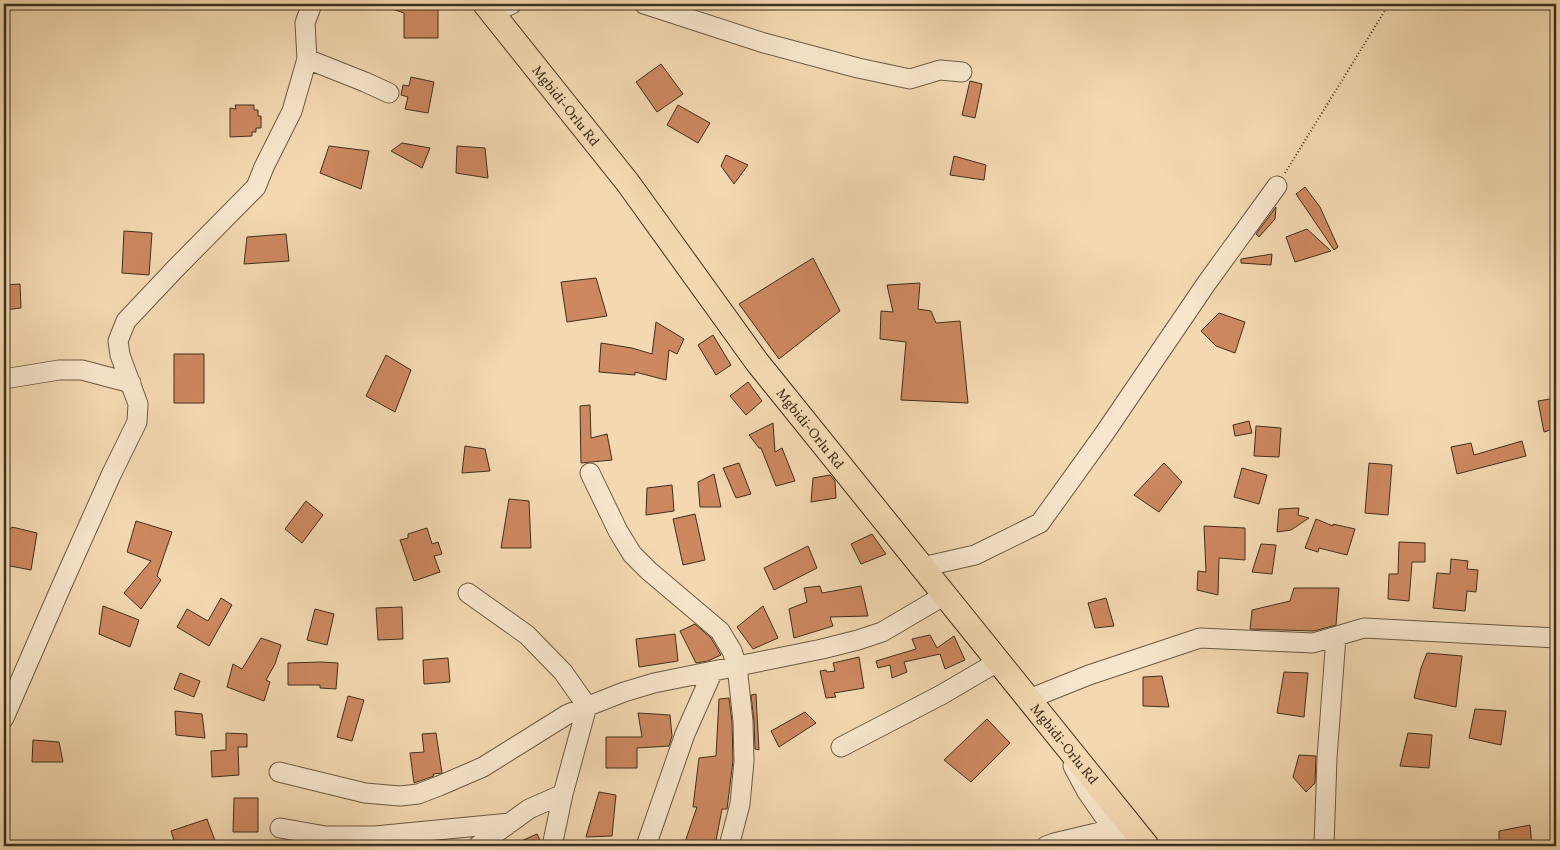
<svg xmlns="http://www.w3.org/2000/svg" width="1560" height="850" viewBox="0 0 1560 850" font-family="Vollkorn,serif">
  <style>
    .building { fill: #cd8860; stroke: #3e301e }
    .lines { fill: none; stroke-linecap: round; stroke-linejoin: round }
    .minor-casing { stroke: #6b5a43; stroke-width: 21 }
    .major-casing { stroke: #3e301e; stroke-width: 26 }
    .path { stroke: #3e301e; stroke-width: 2; stroke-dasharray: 1 2.5; stroke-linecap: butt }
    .minor { stroke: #f7e6cc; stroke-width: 19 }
    .major { stroke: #f3d8b1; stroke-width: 24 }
    .labels { text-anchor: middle; stroke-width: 5; stroke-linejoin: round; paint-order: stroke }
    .street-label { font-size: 14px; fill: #3e301e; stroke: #f7e6cc }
  </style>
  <rect width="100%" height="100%" fill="#f3d8b1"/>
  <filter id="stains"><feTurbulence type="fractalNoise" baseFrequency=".004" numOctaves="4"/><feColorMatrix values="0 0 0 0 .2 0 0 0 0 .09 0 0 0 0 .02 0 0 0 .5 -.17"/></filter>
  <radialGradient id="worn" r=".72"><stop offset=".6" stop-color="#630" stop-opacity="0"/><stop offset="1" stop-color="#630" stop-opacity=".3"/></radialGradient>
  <path class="building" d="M382 4H438V38H404V13L381 5Z
    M661 64 683 94 657 112 636 82Z
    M411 77 434 82 428 113 405 109 408 97 401 95 403 85 409 86Z
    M970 81 982 84 975 118 962 115Z
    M235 105H254V110H258V116H261V128H256V132H252V136L230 137V108L236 109Z
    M678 105 710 123 698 143 667 125Z
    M402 143 430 148 422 168 391 151Z
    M329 146 369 151 361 189 320 173Z
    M457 146 485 148 488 178 456 173Z
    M726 155 748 165 734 184 721 166Z
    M954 156 986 165 984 180 950 175Z
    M1305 187 1320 207 1338 247 1334 250 1296 194Z
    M1276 207 1275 219 1259 237 1256 234Z
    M1307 229 1331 251 1295 262 1286 237Z
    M124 231 152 233 149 275 122 273Z
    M286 234 289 261 244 264 247 237Z
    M1272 254 1271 265 1241 263V259Z
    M813 258 840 311 779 359 739 304Z
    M596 278 607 316 567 322 561 282Z
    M920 283 918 309 931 311 936 323 960 321 968 403 901 400 906 342 880 339 881 311 893 312 887 285Z
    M20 284 21 308 4 310V285Z
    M1219 313 1245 322 1235 353 1216 346 1201 331Z
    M656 322 684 339 677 354 669 350 666 380 635 372V375L599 372 601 343 632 348 652 354Z
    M713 335 731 365 716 375 698 345Z
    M174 354H204V403H174Z
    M386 355 411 370 395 412 366 396Z
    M748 382 762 401 746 415 730 396Z
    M1556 398V428L1544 432 1538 401Z
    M590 405 591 438 607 434 612 460 581 463 580 406Z
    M1249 421 1252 433 1235 436 1233 425Z
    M773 423 775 452 782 448 795 481 776 486 761 448H759L749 435Z
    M1256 426 1281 428 1279 457 1254 456Z
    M1522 441 1526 456 1457 474 1451 447 1471 443 1474 455Z
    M465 446 485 449 490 471 462 473Z
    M739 463 751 494 736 498 723 468Z
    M1164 463 1182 482 1159 512 1134 495Z
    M1369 463 1392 465 1388 515 1365 513Z
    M1242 468 1267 475 1259 504 1234 497Z
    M714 474 721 507H700L698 482Z
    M830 475 835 481 836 498 811 502 813 478Z
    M672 485 674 511 646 515 647 488Z
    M509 499 529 501 531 548H501Z
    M306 501 323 515 302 543 285 529Z
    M1299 508 1298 515 1309 518 1291 530 1277 532 1279 509Z
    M695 514 705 560 683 565 673 519Z
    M1316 519 1333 526V524L1355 529 1347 555 1319 548 1318 552 1305 548Z
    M136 521 172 532 157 576 161 580 141 609 124 593 151 561 127 552Z
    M1204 526 1245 528V560L1219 558 1218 595 1197 590 1198 571 1206 572Z
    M12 527 37 533 31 570 5 565 4 538Z
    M427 528 432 544 438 542 442 554 434 556 440 572 414 581 400 540 408 538V534Z
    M872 534 886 554 861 564 851 544Z
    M1399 542 1425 543V562H1412L1409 601 1388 599 1389 574H1398Z
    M1261 544 1276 545 1272 574 1252 572Z
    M808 546 817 568 774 590 764 568Z
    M1451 559 1468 561 1467 569 1478 570 1476 592 1467 591 1465 611 1433 608 1437 573 1450 574Z
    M820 586 822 593 861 586 868 616 830 617 833 626 794 638 789 609 807 602 804 588Z
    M1294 588H1339L1336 625 1314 631 1250 629 1252 610 1290 601Z
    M221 598 232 605 209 646 177 627 187 609 208 621Z
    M1106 598 1114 626 1095 628 1088 603Z
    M103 606 139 620 130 647 99 634Z
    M763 606 778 638 753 649 737 627Z
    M402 607 403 639 378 640 376 608Z
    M315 609 334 614 327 645 307 640Z
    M695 624 711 638 721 655 708 661 696 663 680 631Z
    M675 634 678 661 639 667 636 639Z
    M930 635 937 648 954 636 965 660 945 669 940 654 904 662 907 672 892 678 890 665 878 668 876 661 916 649 912 639Z
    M261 638 281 645 275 664 266 680 270 682 264 701 227 687 233 664 242 669Z
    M1427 653 1462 656 1456 707 1414 698 1421 668Z
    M859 657 864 688 834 693 836 697 826 698 820 671 826 670 827 672 835 671 833 663Z
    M448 658 450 682 424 684 423 660Z
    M321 662 338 663 336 689 320 688V685H288V663Z
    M1284 672 1308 673 1304 717 1277 713Z
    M180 673 200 681 194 697 174 689Z
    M1162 676 1169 707 1143 706V677Z
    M756 694 757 714 759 750 755 749 754 721 751 695Z
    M348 696 364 700 352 741 337 737Z
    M729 698 732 722 733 761 727 809H722L715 846 685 842 697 807H693L699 758 716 756 719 699Z
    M1475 709 1506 711 1501 745 1469 738Z
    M175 711 202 714 205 738 176 735Z
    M805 712 816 723 779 747 771 731Z
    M638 713 670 715 672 736 669 746 637 748V768H606V737H642Z
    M987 719 1010 743 971 782 944 760Z
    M226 733 247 734V747H238L239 775 212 777 211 751 226 750Z
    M436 733 442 773 433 774 434 776 414 783 410 753 424 752 422 734Z
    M1408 733 1432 735 1429 768 1400 766Z
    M33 740 59 742 63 762H32Z
    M1299 755 1316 756 1315 783 1306 792 1293 777Z
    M599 792 616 795 612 836 586 837Z
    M234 798H258V832H233Z
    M207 819 217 846H176L171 831Z
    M1530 825 1532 846H1499V831Z
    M537 834 541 842V846H510Z"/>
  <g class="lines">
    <g class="minor-casing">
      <path id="minor" d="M644 4 764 43 858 68 910 79 940 70 962 72
        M492 13 512 4
        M307 59 365 82 389 93
        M4 379 59 370H82L131 383
        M590 473 618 531 632 554 649 571 720 631 732 651 737 666 743 721 744 761 740 804 729 846
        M922 567 975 555 1040 523 1104 434 1206 284 1277 186
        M468 593 527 635 563 672 587 706 563 794 552 846
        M1029 699 1089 675 1200 638 1313 643 1364 628 1556 638
        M4 718 61 587 111 475 137 422 138 404 120 355 118 341 126 321 175 269 256 187 264 167 292 111 307 59 305 23 312 4
        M841 747 941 695 999 661
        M1073 766 1087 792 1125 846
        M279 772 365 793 400 796 418 794 439 786 483 767 568 714 624 692 654 683 822 649 858 640 882 632 945 595
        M280 828 326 836H375L510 823
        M478 846 529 809 563 794
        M646 846 685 734 713 671
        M1046 846 1054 843 1113 829
        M1324 846 1327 758 1336 637"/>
    </g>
    <g class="major-casing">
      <g id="major">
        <path id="s1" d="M485 4 628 183 757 362 1147 846"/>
      </g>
    </g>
    <path class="path" d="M1285 173 1389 4"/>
    <use href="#minor" class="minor"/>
    <use href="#major" class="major"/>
  </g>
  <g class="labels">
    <g class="street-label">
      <text dy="5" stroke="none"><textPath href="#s1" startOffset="130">Mgbidi-Orlu Rd</textPath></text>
      <text dy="5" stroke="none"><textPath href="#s1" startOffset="535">Mgbidi-Orlu Rd</textPath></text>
      <text dy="5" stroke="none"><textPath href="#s1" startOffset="940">Mgbidi-Orlu Rd</textPath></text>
    </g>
  </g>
  <rect width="1560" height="850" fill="none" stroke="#f3d8b1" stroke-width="20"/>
  <rect x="5" y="5" width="1550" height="840" fill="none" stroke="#3e301e" stroke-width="2.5"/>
  <rect x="10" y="10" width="1540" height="830" fill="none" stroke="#3e301e"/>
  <rect width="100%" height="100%" filter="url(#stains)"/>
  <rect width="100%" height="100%" fill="url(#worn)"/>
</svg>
